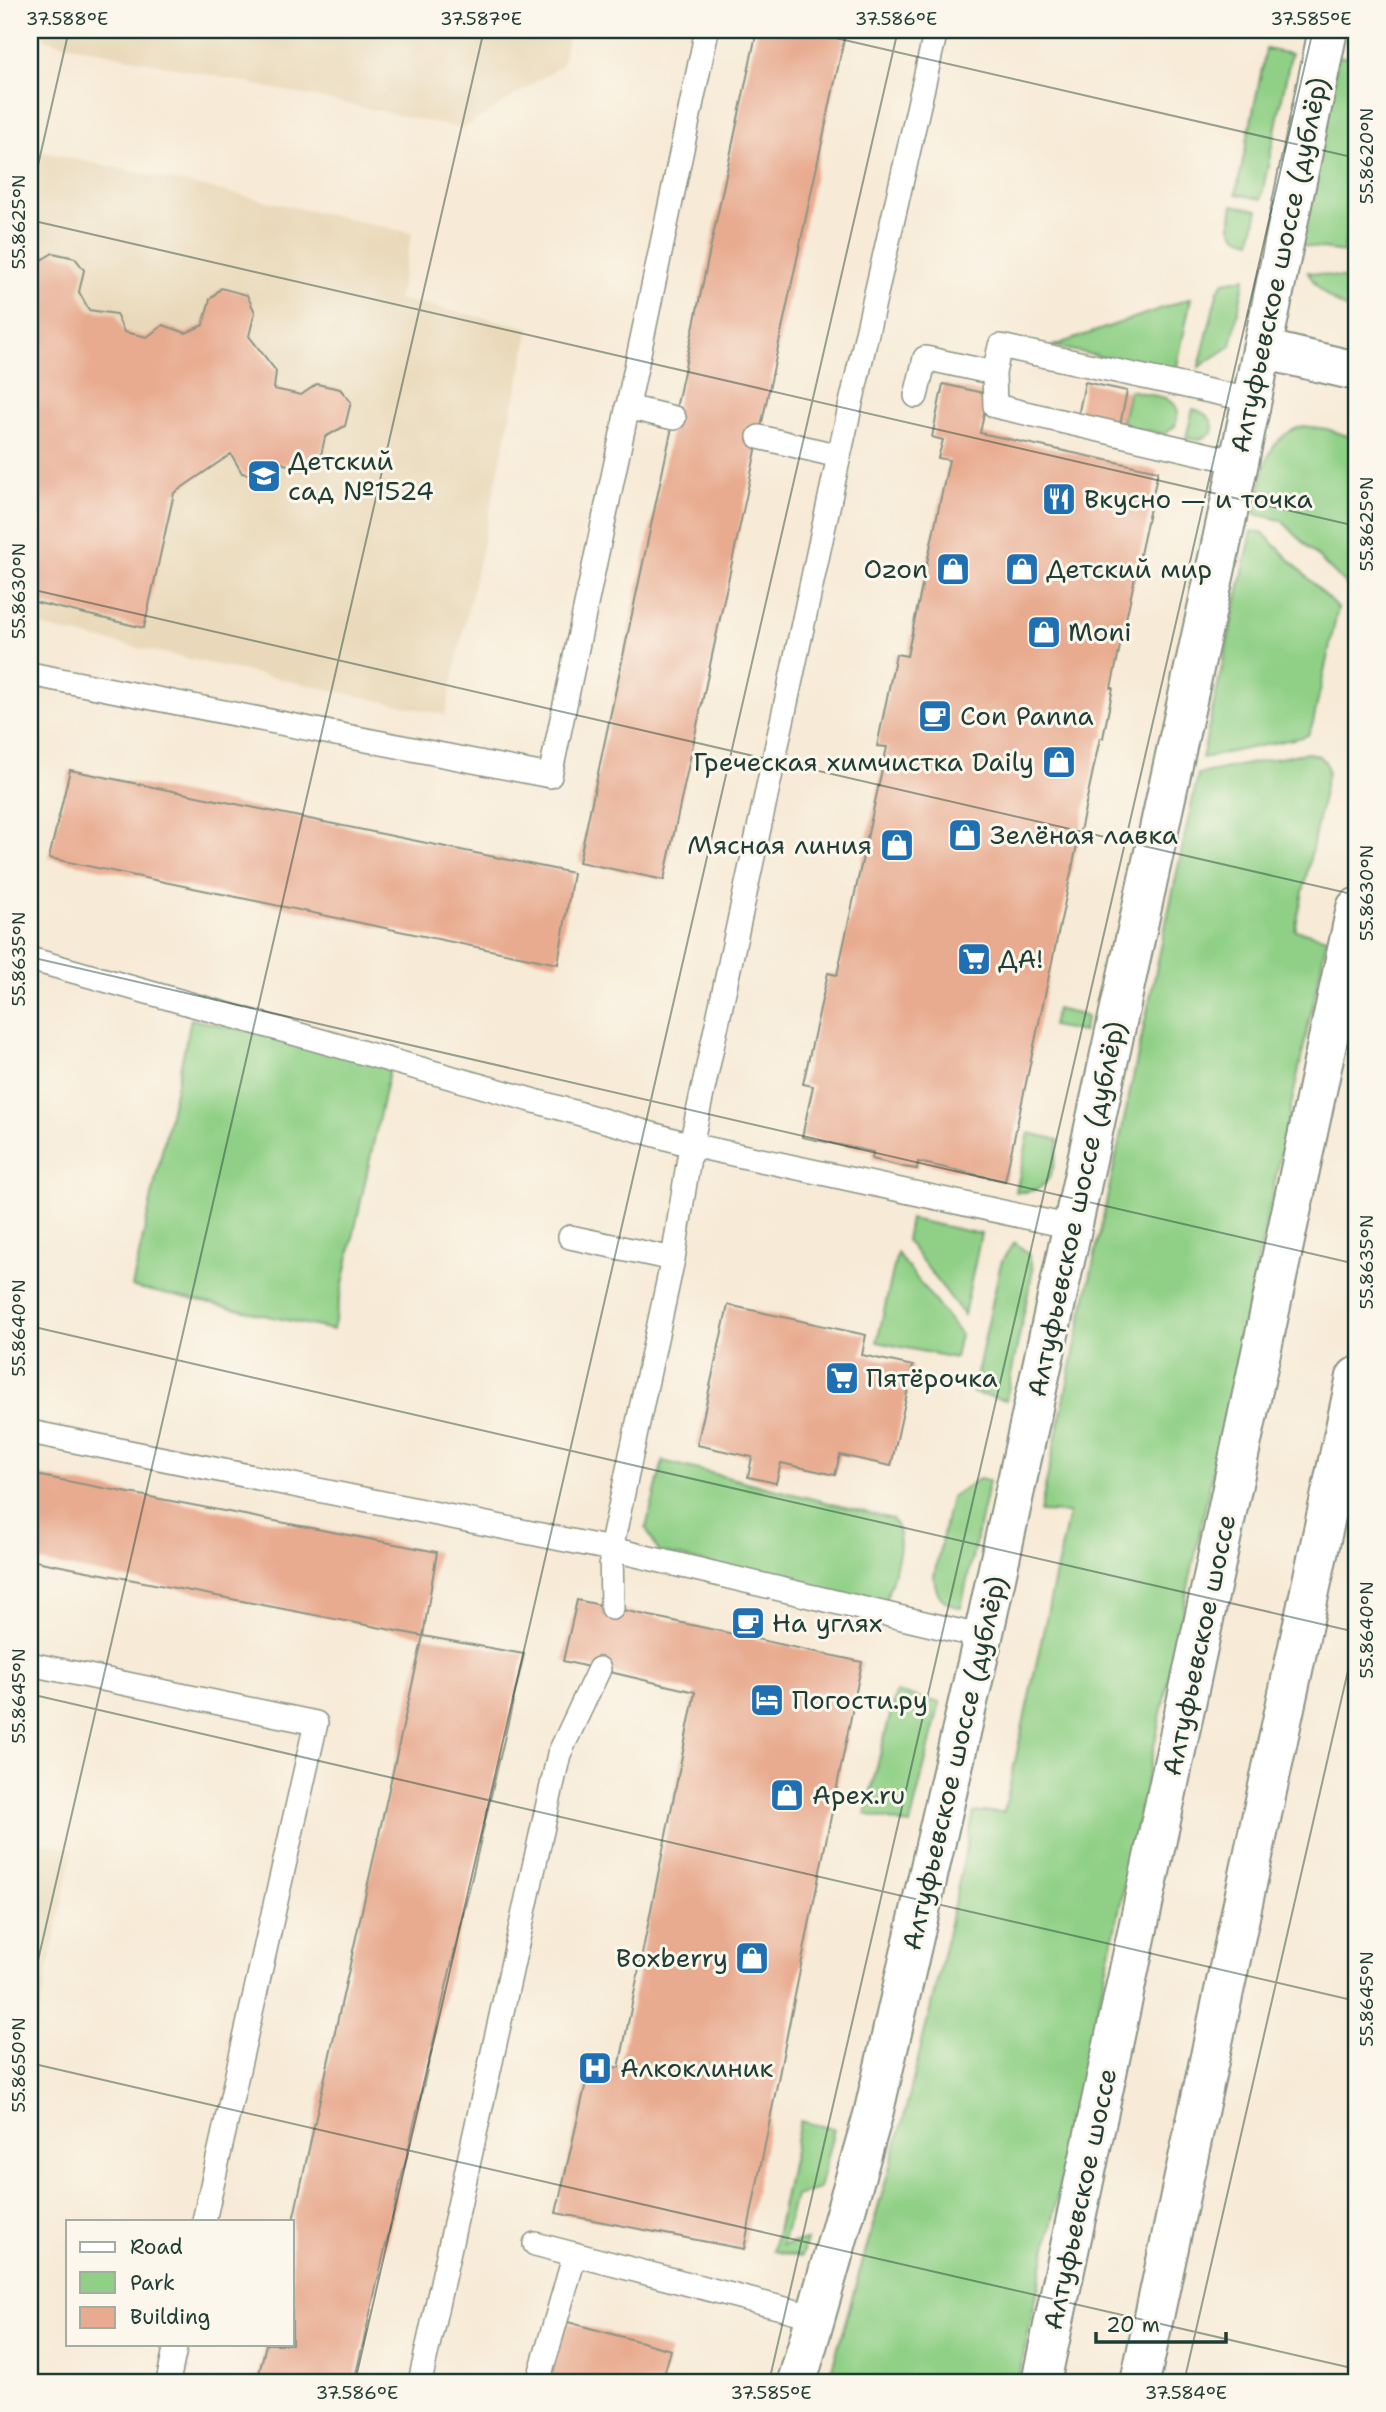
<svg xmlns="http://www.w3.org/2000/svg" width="1386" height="2412" viewBox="0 0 1386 2412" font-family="'Shantell Sans',sans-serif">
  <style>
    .built { fill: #e9d9ba }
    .green { fill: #90d086; stroke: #58865d; stroke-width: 2 }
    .building { fill: #e8ab90 }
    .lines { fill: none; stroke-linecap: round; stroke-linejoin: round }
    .service-casing { stroke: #8b9485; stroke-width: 26 }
    .secondary-casing { stroke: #8b9485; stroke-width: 42 }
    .primary-casing { stroke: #8b9485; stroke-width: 42 }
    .service { stroke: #fff; stroke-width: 23 }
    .secondary { stroke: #fff; stroke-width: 38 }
    .primary { stroke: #fff; stroke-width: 38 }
    .ticks { fill: none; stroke: #1f3d34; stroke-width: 2; stroke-opacity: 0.45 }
    .labels { text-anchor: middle; stroke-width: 6; stroke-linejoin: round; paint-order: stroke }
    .street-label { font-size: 26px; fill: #1f3d34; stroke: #fbf7ec }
    .poi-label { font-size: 26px; fill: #1f3d34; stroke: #fbf7ec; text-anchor: start }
    .neatline { fill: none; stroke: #1f3d34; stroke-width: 2.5 }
    .ticks-label { font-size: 18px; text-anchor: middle; fill: #1f3d34 }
  </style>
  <rect width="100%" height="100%" fill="#fbf7ec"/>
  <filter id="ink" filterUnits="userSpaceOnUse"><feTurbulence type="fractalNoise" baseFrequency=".0143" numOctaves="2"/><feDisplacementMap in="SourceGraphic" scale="14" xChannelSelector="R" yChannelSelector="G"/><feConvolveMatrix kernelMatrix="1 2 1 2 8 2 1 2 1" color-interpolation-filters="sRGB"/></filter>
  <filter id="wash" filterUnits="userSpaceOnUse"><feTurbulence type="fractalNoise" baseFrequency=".00686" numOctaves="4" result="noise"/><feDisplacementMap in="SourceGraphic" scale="28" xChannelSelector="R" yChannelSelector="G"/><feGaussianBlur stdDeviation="1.57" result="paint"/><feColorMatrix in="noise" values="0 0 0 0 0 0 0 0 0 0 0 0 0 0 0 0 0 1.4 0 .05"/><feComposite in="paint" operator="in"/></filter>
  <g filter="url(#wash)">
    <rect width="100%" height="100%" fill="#f7ead6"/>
    <path class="built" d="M39 30H570L562 65 463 129 46 40Z
      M30 149 412 233 398 299 530 328 445 715 30 624Z
      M30 1840 74 1849 30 2055Z"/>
    <path class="green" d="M1266 49 1291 54 1261 199 1236 194Z
      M1338 56 1356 59V191L1343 252 1301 245Z
      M1233 205 1258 210 1251 241C1228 236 1229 226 1233 205Z
      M1308 272 1356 280V312C1335 305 1318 291 1308 272Z
      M1245 278 1231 346 1199 367 1218 290 1224 282Z
      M1191 298 1176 371H1164L1053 346Z
      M1129 390 1165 398 1175 405 1178 412 1175 426 1165 434 1121 426Z
      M1193 409C1205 412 1216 420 1212 433L1199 440 1186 438Z
      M1303 426 1327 429 1356 439V595L1281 520 1255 514C1264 477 1261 439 1303 426Z
      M1252 531 1264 534 1338 608 1313 723 1308 735 1303 737 1202 758Z
      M1304 753C1318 753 1327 758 1328 772L1295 930 1327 938 1018 2382H828L903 2121 940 1969 974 1812H1004L1069 1513 1040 1512 1198 774Z
      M1056 1009 1087 1016 1083 1032 1052 1026Z
      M191 1019 391 1062 333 1330 132 1287Z
      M1029 1133 1059 1140C1053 1169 1053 1194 1016 1192Z
      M910 1219 981 1234 964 1315 906 1240Z
      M1014 1242 1028 1253 1033 1269 1006 1400 973 1393 999 1271 1002 1261Z
      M897 1253 960 1334 955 1358 877 1342Z
      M663 1461 892 1519C910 1540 892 1576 886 1599L882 1604 659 1552 646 1528Z
      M979 1479 989 1481 961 1608C943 1604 935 1595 934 1576L951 1497Z
      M896 1692 940 1703 910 1825 865 1814Z
      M800 2121 834 2129 819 2189 795 2196 782 2245 806 2240 801 2257 773 2251Z"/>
    <g id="blocks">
      <path class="building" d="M757 30H846L664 880 579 862Z
        M53 253 75 258 84 270 79 292 89 310 116 314 124 332 147 337 163 325 186 333 203 325 210 299 221 288 247 295 255 312 249 336 276 371 274 389 301 395 317 384 340 389 351 402 345 426 325 437 320 460 304 470 281 463 267 478 242 473 231 454 174 493 144 628 30 601V488L35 465 30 456V283L33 281 38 262Z
        M1085 382 1127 391 1120 425 1078 416Z
        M943 384 988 394 980 433 1158 471 1111 688H1113L1103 738H1100L1005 1181 918 1162 917 1169 904 1167 872 1159 873 1152 802 1137 813 1086 803 1084 828 973 837 975 887 747 877 746 896 654 907 656 949 460 938 458 943 440 932 437Z
        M70 770 573 873 558 964 49 858Z
        M728 1305 866 1335 862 1355 913 1366 891 1466 840 1455 835 1475 781 1463 776 1483 748 1477 752 1457 697 1445Z
        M30 1474 437 1552 423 1636 30 1560Z
        M577 1600 862 1662 744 2249 556 2213 591 2061 619 2068 695 1692 563 1661Z
        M423 1636 524 1654 354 2382H257L266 2344H292V2225Z
        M564 2321 671 2350 662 2382H547Z"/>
    </g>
  </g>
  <g filter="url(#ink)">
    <use href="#blocks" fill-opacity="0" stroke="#8b9485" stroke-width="2"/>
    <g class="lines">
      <g class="service-casing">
        <path id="service" d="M916 396 925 358 994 373
          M627 407 674 418
          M759 437 839 456
          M1239 462 995 406 994 373 1000 346 1251 400
          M30 674 550 776 707 30
          M30 959 691 1145 1072 1227
          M570 1237 673 1259
          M30 1432 611 1549 983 1637
          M612 1608 611 1549 673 1259 691 1145 839 456 936 30
          M30 1664 316 1723 204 2221
          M535 2244 816 2317
          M168 2382 176 2344
          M420 2382 559 1754 599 1669
          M538 2382 575 2254"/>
      </g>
      <g class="secondary-casing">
        <path id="secondary" d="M1262 349 1356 371
          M797 2382 873 2115 983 1637 1239 462 1328 30"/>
      </g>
      <g class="primary-casing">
        <path id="primary" d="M1041 2382 1356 908
          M1140 2382 1356 1377"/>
      </g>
      <use href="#service" class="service"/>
      <use href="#secondary" class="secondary"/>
      <use href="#primary" class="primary"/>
    </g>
  </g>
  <path class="ticks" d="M801 30 1356 158M30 200 69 30M30 220 1356 526M30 589 1356 895M30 957 1356 1264M30 1326 1356 1632M30 1694 1356 2001M30 1995 484 30M30 2063 1356 2369M355 2382 898 30M769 2382 1313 30M1184 2382 1356 1636"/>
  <defs>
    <g id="school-square" transform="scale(1.75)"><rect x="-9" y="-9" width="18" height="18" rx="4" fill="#1f6fb2" stroke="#fbf7ec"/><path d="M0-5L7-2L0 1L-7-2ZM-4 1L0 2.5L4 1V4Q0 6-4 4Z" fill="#fff"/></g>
    <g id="restaurant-square" transform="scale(1.75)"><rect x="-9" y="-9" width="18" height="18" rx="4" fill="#1f6fb2" stroke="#fbf7ec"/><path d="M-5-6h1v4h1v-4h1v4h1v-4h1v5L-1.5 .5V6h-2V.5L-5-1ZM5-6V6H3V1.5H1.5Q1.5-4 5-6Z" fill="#fff"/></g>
    <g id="shop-square" transform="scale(1.75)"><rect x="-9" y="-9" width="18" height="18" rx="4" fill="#1f6fb2" stroke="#fbf7ec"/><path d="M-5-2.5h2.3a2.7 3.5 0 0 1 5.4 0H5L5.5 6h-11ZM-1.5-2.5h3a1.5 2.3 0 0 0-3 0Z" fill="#fff"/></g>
    <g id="cafe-square" transform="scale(1.75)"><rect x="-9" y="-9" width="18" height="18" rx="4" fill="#1f6fb2" stroke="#fbf7ec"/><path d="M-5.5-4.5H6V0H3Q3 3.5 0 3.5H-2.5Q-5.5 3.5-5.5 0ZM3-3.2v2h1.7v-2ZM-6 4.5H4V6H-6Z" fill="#fff"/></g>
    <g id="supermarket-square" transform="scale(1.75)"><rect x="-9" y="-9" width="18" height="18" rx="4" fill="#1f6fb2" stroke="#fbf7ec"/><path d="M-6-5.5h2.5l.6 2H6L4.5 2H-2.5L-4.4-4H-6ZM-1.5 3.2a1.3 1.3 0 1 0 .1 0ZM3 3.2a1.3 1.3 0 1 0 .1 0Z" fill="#fff"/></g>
    <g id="hotel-square" transform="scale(1.75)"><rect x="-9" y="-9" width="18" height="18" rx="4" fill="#1f6fb2" stroke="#fbf7ec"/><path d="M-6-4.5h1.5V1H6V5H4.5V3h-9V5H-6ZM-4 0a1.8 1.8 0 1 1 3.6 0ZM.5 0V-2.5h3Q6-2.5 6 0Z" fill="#fff"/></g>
    <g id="hospital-square" transform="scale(1.75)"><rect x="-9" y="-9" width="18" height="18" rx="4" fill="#1f6fb2" stroke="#fbf7ec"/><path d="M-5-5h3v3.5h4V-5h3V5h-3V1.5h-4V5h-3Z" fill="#fff"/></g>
  </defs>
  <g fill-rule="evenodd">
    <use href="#school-square" x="264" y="476"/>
    <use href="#restaurant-square" x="1059" y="499"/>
    <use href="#shop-square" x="953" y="569"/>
    <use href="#shop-square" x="1022" y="569"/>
    <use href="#shop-square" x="1044" y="632"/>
    <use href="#cafe-square" x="935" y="716"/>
    <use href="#shop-square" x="1059" y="762"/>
    <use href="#shop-square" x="965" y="835"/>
    <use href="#shop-square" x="897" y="845"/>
    <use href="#supermarket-square" x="974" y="959"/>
    <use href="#supermarket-square" x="842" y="1378"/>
    <use href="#cafe-square" x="748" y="1623"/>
    <use href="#hotel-square" x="767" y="1700"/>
    <use href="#shop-square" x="787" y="1795"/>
    <use href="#shop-square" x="752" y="1958"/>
    <use href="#hospital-square" x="595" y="2068"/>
  </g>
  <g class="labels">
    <g class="street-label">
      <text transform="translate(1279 265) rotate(-78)" y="9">Алтуфьевское шоссе (дублёр)</text>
      <text transform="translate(1076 1209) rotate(-78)" y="9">Алтуфьевское шоссе (дублёр)</text>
      <text transform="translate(1199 1645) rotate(-78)" y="9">Алтуфьевское шоссе</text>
      <text transform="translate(954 1763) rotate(-77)" y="9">Алтуфьевское шоссе (дублёр)</text>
      <text transform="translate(1080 2199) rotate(-78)" y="9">Алтуфьевское шоссе</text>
    </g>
    <g class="poi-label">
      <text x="288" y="470">Детский<tspan x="288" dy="30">сад №1524</tspan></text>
      <text x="1084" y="508">Вкусно — и точка</text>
      <text x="928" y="578" text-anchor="end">Ozon</text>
      <text x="1046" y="578">Детский мир</text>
      <text x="1068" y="641">Moni</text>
      <text x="960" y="725">Con Panna</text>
      <text x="1034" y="771" text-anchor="end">Греческая химчистка Daily</text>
      <text x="990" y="844">Зелёная лавка</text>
      <text x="872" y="854" text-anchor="end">Мясная линия</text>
      <text x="998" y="968">ДА!</text>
      <text x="866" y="1387">Пятёрочка</text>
      <text x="772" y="1632">На углях</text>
      <text x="792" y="1709">Погости.ру</text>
      <text x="812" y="1804">Apex.ru</text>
      <text x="728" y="1967" text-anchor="end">Boxberry</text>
      <text x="620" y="2077">Алкоклиник</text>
    </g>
  </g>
  <rect width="1386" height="2412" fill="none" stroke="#fbf7ec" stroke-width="77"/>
  <rect x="66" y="2220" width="228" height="126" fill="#fbf7ec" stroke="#a3ada2" stroke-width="2"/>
  <rect x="80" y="2242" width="35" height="10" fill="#ffffff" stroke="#a3ada2" stroke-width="2"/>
  <text x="130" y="2254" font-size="21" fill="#1f3d34">Road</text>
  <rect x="80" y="2272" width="35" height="21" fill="#90d086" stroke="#a3ada2" stroke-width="2"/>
  <text x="130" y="2290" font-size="21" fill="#1f3d34">Park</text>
  <rect x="80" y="2307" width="35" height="21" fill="#e8ab90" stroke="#a3ada2" stroke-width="2"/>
  <text x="130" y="2324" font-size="21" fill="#1f3d34">Building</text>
  <path d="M1096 2332v10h130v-10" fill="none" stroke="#1f3d34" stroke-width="3.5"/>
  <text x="1106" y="2332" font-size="21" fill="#1f3d34" stroke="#fbf7ec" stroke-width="5" paint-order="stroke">20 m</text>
  <rect x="38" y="38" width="1310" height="2336" class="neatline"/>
  <g class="ticks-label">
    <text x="67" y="25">37.588°E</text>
    <text x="481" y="25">37.587°E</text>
    <text x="896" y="25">37.586°E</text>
    <text x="1311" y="25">37.585°E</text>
    <text transform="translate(1367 156) rotate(-90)" y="6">55.8620°N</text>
    <text transform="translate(19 222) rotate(-90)" y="6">55.8625°N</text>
    <text transform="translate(1367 524) rotate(-90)" y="6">55.8625°N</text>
    <text transform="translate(19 591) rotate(-90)" y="6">55.8630°N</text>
    <text transform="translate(1367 893) rotate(-90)" y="6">55.8630°N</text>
    <text transform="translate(19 959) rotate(-90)" y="6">55.8635°N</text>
    <text transform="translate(1367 1262) rotate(-90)" y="6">55.8635°N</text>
    <text transform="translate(19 1328) rotate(-90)" y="6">55.8640°N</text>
    <text transform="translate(1367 1630) rotate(-90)" y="6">55.8640°N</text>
    <text transform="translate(19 1696) rotate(-90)" y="6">55.8645°N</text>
    <text transform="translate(1367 1999) rotate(-90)" y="6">55.8645°N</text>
    <text transform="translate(19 2065) rotate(-90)" y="6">55.8650°N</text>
    <text x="357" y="2399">37.586°E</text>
    <text x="771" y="2399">37.585°E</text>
    <text x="1186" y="2399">37.584°E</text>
  </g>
</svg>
